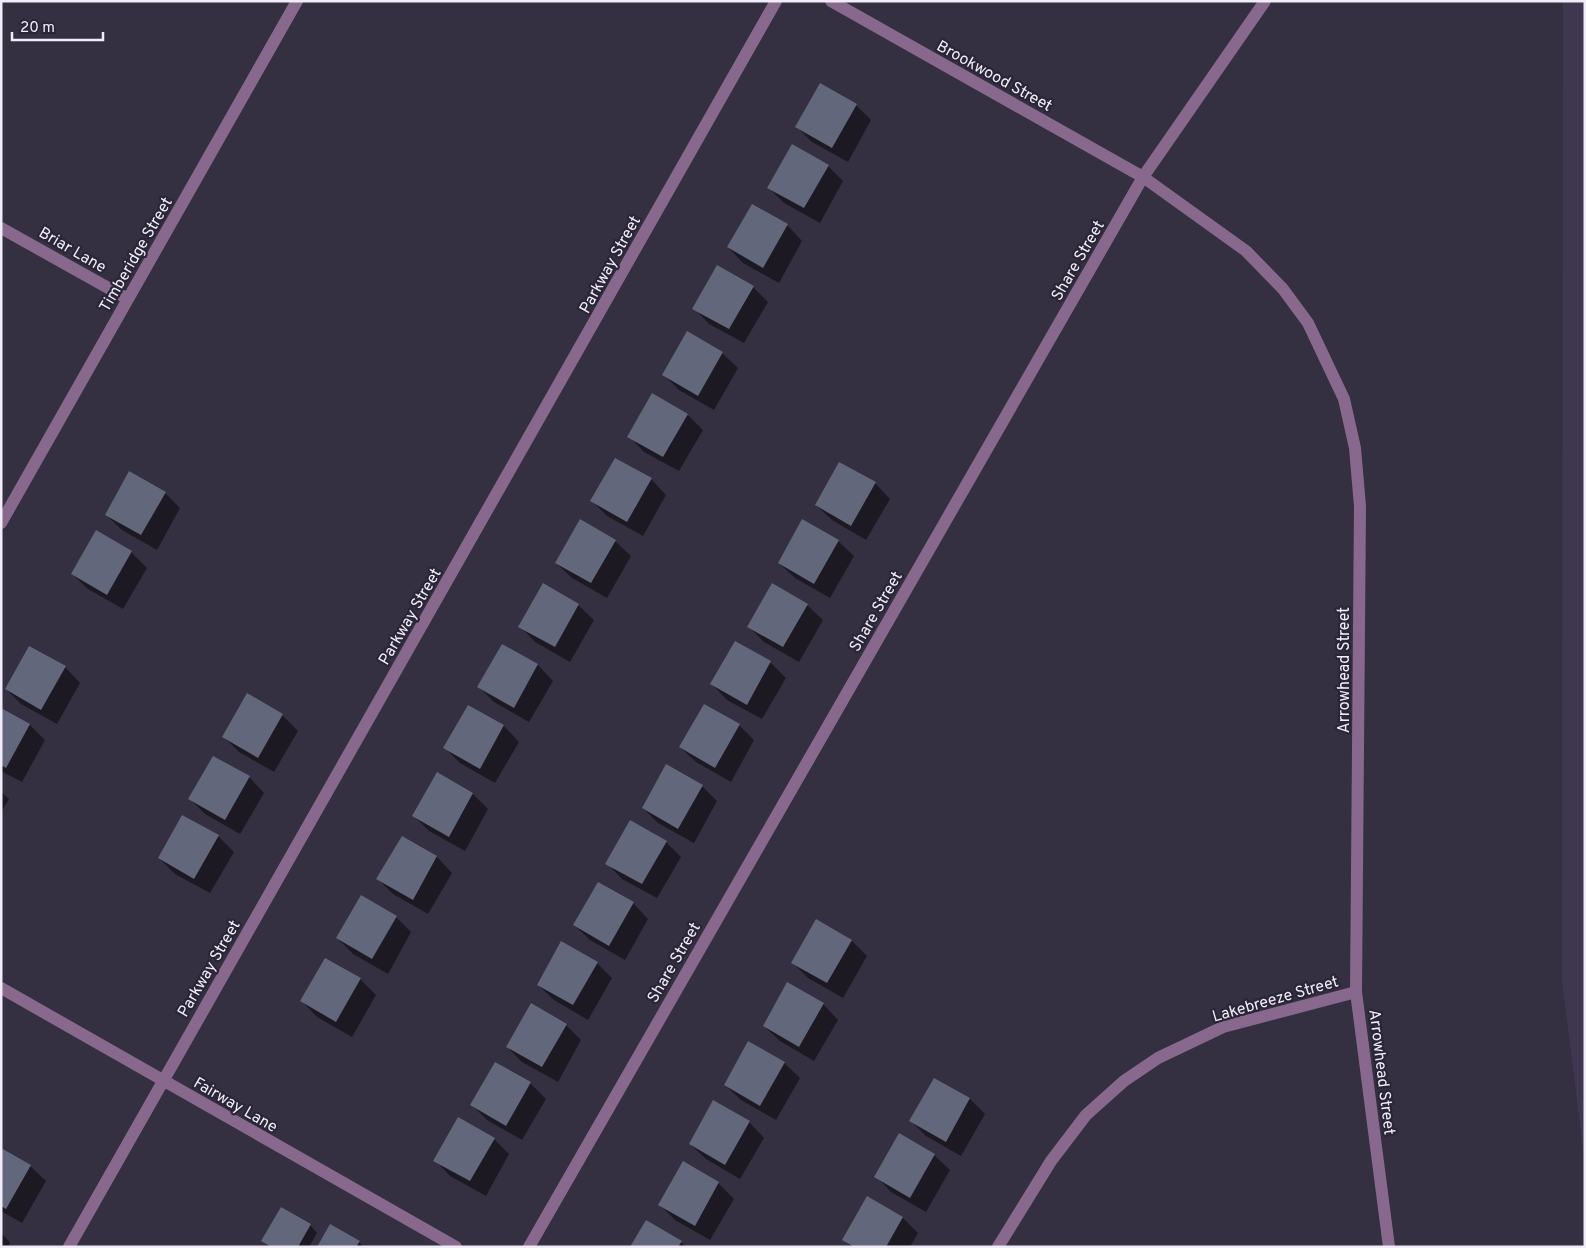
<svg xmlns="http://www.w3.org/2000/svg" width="1586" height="1248" viewBox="0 0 1586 1248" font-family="Overpass,sans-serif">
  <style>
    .built { fill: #3f374f }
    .shadow { fill: #0007 }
    .building { fill: #62677c }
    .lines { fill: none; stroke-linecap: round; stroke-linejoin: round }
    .minor { stroke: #88698d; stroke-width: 12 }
    .labels { text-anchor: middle; stroke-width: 4.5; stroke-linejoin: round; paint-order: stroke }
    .street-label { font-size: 16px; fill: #f0edf9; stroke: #2b2538 }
  </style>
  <rect width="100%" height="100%" fill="#352f42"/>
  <path class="built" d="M1563 1H1585V1164L1562 981Z"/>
  <path class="shadow" d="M856 105 871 120 848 162 812 142 797 127Z
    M828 166 843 181 820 223 784 203 769 188Z
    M787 225 802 241 779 283 743 263 728 247Z
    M753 287 768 302 744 343 709 324 694 308Z
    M722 353 738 368 714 410 679 390 663 374Z
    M688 415 703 430 679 471 644 452 629 436Z
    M651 479 666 495 643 536 607 516 592 501Z
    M875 483 890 499 866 540 832 520 816 505Z
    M165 493 180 508 157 550 122 530 106 515Z
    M615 541 631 556 607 598 572 578 556 563Z
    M838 541 854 556 830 598 795 578 779 563Z
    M131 552 147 568 123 609 88 589 72 574Z
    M578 605 594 620 570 662 535 642 520 626Z
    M807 605 823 620 799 662 764 642 748 626Z
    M736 643 770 662 786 678 762 719 727 700 712 684Z
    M502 645 538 665 553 681 529 722 494 702 479 687Z
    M65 667 80 683 57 724 21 704 6 689Z
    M247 695 282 715 298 731 274 772 239 752 224 737Z
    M469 707 504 726 519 742 495 783 460 763 445 748Z
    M1 709 30 725 45 740 22 782 1 771Z
    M739 725 754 740 731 782 696 762 680 747Z
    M438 774 473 794 488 809 465 851 429 831 414 816Z
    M249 777 264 793 240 834 205 814 190 799Z
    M702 786 717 801 694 843 658 823 643 808Z
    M1 792 9 799 1 812Z
    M183 817 218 836 234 852 210 893 175 874 159 858Z
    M402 837 437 857 452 873 428 914 393 894 378 879Z
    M666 842 681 857 657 898 622 879 607 863Z
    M633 903 648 919 625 960 590 940 574 925Z
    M396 917 411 932 388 974 353 954 337 938Z
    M816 921 852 941 867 956 843 998 808 978 793 963Z
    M325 960 360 979 376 995 352 1037 317 1017 302 1001Z
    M597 963 612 978 588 1020 554 1000 538 985Z
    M823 1004 838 1020 814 1061 780 1041 764 1026Z
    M566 1025 581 1040 558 1082 522 1062 507 1047Z
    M495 1063 530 1083 546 1099 522 1140 487 1120 472 1105Z
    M784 1063 800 1078 776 1120 741 1100 725 1085Z
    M935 1079 970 1099 985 1114 961 1156 926 1136 911 1121Z
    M749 1122 764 1138 740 1179 706 1159 690 1144Z
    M494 1139 509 1154 486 1196 450 1176 435 1160Z
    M1 1150 30 1166 46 1181 22 1223 1 1211Z
    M934 1155 950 1170 926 1212 891 1192 876 1176Z
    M683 1163 718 1183 734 1199 710 1240 675 1220 660 1205Z
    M867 1198 903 1218 918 1233 910 1247H851L844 1240Z
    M310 1225 317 1233 309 1247H268L262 1241Z
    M1 1233 10 1242 8 1247H1Z
    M359 1242 364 1247H319Z
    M681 1242 686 1247H632Z"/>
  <path class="building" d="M820 83 857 104 832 148 795 127Z
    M792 144 829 165 804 208 767 188Z
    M752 204 788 224 763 268 727 247Z
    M717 265 754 286 729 329 692 309Z
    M687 331 723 352 698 396 662 375Z
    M652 393 688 414 663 457 627 437Z
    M615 458 652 478 627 522 590 501Z
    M839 462 876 482 851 526 815 505Z
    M129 471 166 492 141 535 105 515Z
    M580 519 616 540 591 583 555 563Z
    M802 519 839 540 814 584 778 563Z
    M96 530 132 551 107 595 71 574Z
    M543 583 579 604 555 647 518 627Z
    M772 583 808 604 783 647 747 627Z
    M735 641 771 661 747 705 710 684Z
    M502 644 538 664 514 708 477 687Z
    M29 646 66 666 41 710 5 689Z
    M247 693 283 714 258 758 222 737Z
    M704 704 740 724 715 768 679 747Z
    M468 705 504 725 480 769 443 748Z
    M1 708 30 724 6 768 1 765Z
    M213 756 250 776 225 820 188 799Z
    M666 764 703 785 678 829 642 808Z
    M437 772 473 793 449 837 412 816Z
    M182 815 219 835 194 879 158 858Z
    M630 820 667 841 642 884 605 864Z
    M402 836 437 856 413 900 376 879Z
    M598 882 634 902 609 946 573 925Z
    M361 895 397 916 372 959 336 938Z
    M816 919 852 940 827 983 791 963Z
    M561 941 598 962 573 1005 537 985Z
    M325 958 361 978 336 1022 300 1001Z
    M787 982 824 1003 799 1047 763 1026Z
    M531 1003 567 1024 542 1067 506 1047Z
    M748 1041 785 1062 760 1106 724 1085Z
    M495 1062 531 1082 506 1126 470 1105Z
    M934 1078 970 1098 946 1142 909 1121Z
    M713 1100 750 1121 725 1165 689 1144Z
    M458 1117 495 1138 470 1181 433 1161Z
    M899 1133 935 1154 910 1198 874 1177Z
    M1 1148 31 1165 6 1209 1 1206Z
    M683 1161 719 1182 695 1226 658 1205Z
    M867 1196 903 1217 886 1247H854L842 1240Z
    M281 1207 311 1224 298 1247H271L261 1241Z
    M646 1220 682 1241 678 1247H630Z
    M330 1224 360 1241 356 1247H317Z"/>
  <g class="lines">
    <path class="minor" d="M831 1 1143 177 1246 251 1283 289 1308 323 1344 399 1355 448 1360 506 1356 992 1389 1247
      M1 228 128 299
      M1 523 297 1
      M1 988 456 1247
      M69 1247 776 1
      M529 1247 1143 177 1265 1
      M998 1247 1051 1161 1086 1115 1124 1081 1158 1058 1223 1027 1356 992"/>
  </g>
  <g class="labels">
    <g class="street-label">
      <text transform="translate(995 75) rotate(29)" y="6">Brookwood Street</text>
      <text transform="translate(73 249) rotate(30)" y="6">Briar Lane</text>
      <text transform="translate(135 254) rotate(-60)" y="6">Timberidge Street</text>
      <text transform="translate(1077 260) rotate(-60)" y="6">Share Street</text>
      <text transform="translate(609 264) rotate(-61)" y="6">Parkway Street</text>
      <text transform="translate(875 611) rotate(-60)" y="6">Share Street</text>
      <text transform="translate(409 616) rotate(-60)" y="6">Parkway Street</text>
      <text transform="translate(1343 670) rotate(-90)" y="6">Arrowhead Street</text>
      <text transform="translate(673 962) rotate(-60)" y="6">Share Street</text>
      <text transform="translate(208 968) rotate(-60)" y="6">Parkway Street</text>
      <text transform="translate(1275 998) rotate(-16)" y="6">Lakebreeze Street</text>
      <text transform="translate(1383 1072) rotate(83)" y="6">Arrowhead Street</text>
      <text transform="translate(236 1104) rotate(30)" y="6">Fairway Lane</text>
    </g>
  </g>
  <rect width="1586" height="1248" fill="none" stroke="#f0edf9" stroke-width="5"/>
  <path d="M12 32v8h91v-8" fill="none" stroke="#f0edf9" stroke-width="2.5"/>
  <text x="20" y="32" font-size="15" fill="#f0edf9" stroke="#2b2538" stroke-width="4" paint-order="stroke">20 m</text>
</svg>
